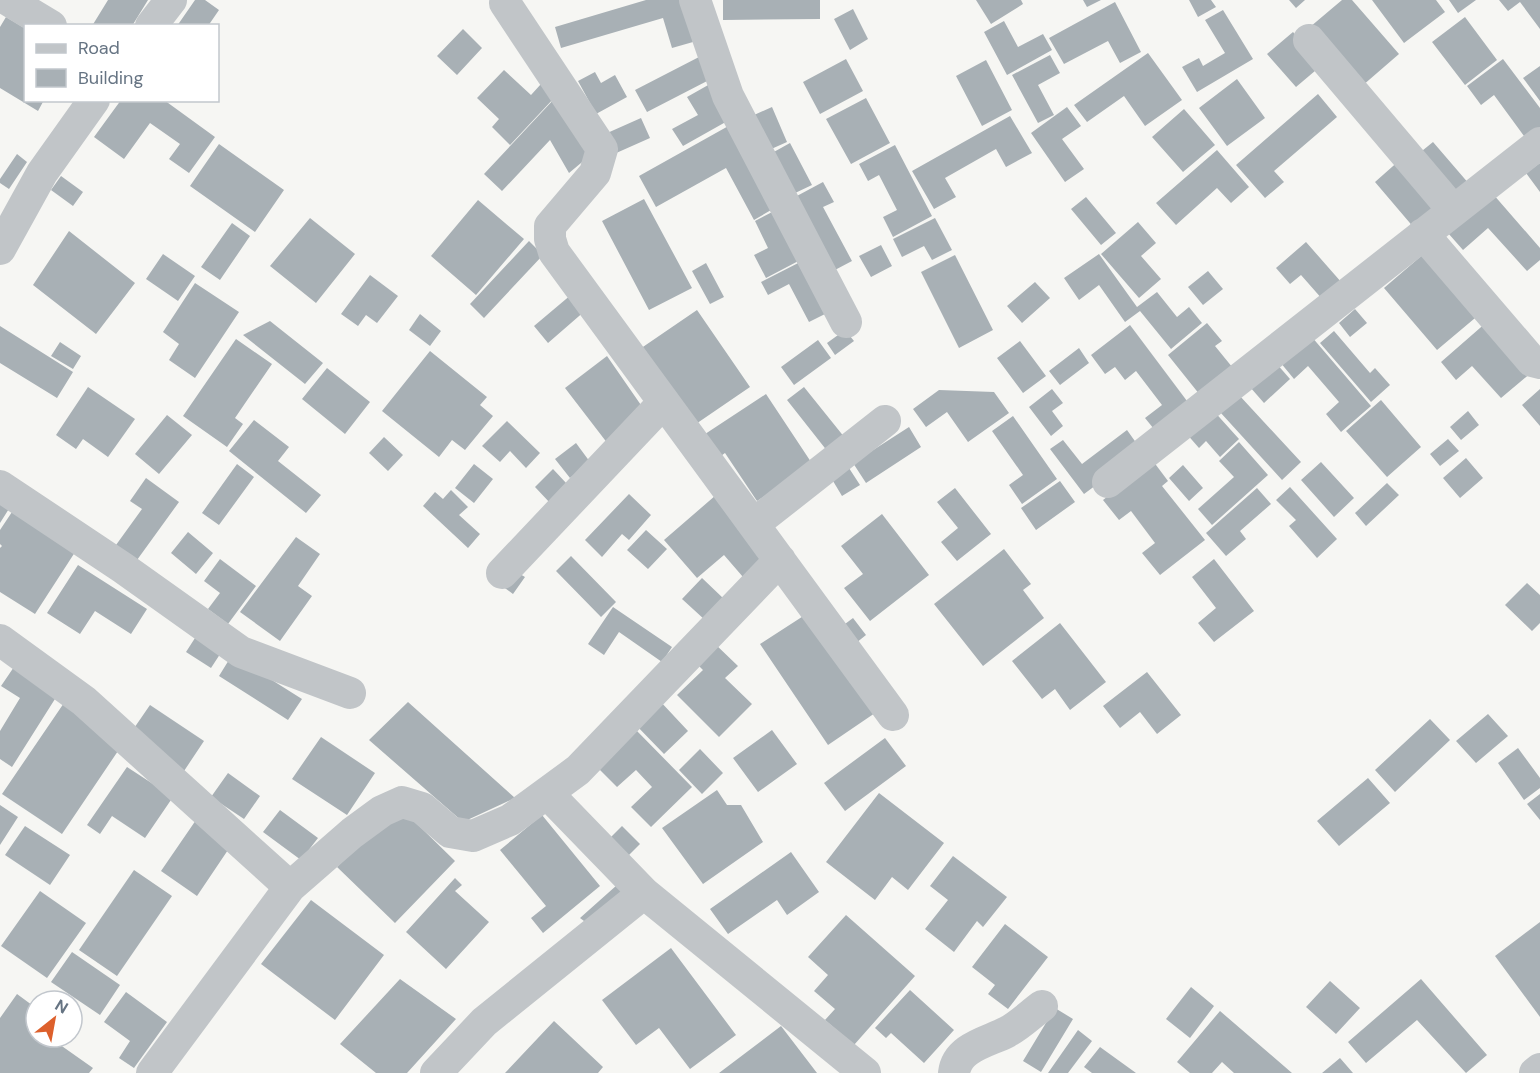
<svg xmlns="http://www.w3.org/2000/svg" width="1540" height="1073" viewBox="0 0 1540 1073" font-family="'DM Sans',sans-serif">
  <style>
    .building { fill: #a8b0b5 }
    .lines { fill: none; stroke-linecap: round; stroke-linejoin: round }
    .minor { stroke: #c1c5c8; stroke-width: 32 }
  </style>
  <rect width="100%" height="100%" fill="#f6f6f3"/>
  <path class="building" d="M108 0H148L132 26H92Z
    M195 0H205L219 10 208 26H177Z
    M646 0H681L693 42 672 48 663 18 561 48 555 27Z
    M723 0H820V19L723 20Z
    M976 0H1021L1023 4 991 24Z
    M1083 0H1101L1087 7Z
    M1189 0H1211L1216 7 1198 17Z
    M1289 0H1305L1296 8Z
    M1342 0H1352L1399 54 1362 86 1310 27Z
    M1372 0H1436L1445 12 1404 43Z
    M1449 0H1476L1458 13Z
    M1499 0H1540V29L1520 2 1508 11Z
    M1115 2 1141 52 1120 63 1108 41 1064 64 1049 38Z
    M853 9 868 39 850 50 834 19Z
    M1223 10 1253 59 1197 92 1182 67 1199 58 1203 66 1225 53 1205 20Z
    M6 17 26 29V100H44L38 111 0 88V27Z
    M1465 17 1497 60 1465 85 1432 42Z
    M1004 21 1018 47 1043 34 1052 50 1007 75 984 32Z
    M463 29 482 48 457 75 437 56Z
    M1293 32 1322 65 1296 87 1267 54Z
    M1148 53 1182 100 1145 126 1124 96 1087 122 1074 105Z
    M1050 55 1060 73 1038 85 1054 115 1038 123 1012 75Z
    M699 57 711 79 647 112 635 90Z
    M846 59 863 91 820 114 803 82Z
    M1503 59 1540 108V129L1527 140 1494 95 1481 105 1467 86Z
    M986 60 1012 110 982 126 956 76Z
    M1540 66V101L1523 78Z
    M504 70 531 95 541 84 555 97 510 145 492 127 499 119 477 98Z
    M595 72 601 83 615 75 627 97 596 114 578 81Z
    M1237 79 1265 118 1227 146 1199 108Z
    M710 84 731 119 683 146 672 129 698 115 687 97Z
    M1318 94 1337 117 1274 171 1284 182 1265 198 1236 165Z
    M556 97 593 153 569 173 550 140 502 191 484 174Z
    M866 98 890 143 851 164 826 119Z
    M121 100H164L215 137 189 173 169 159 180 144 150 123 124 159 94 137Z
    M772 107 787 142 769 150 754 115Z
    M1067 107 1081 126 1062 139 1084 169 1065 182 1031 133Z
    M1184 109 1215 145 1183 172 1152 137Z
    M1010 116 1032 153 1006 167 996 149 945 178 956 197 934 209 912 171Z
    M641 118 650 138 614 154 605 134Z
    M732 124 778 206 754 220 726 168 656 207 639 176Z
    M1433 142 1470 185 1455 198 1417 155Z
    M790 143 812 185 793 194 772 153Z
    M219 144 284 190 255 232 190 186Z
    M895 145 932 216 893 237 883 217 897 210 879 175 868 181 859 164Z
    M1217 150 1249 187 1231 203 1217 188 1176 225 1156 203Z
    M17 154 27 162 9 189 0 183V179Z
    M1401 159 1442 206 1415 229 1375 182Z
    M1540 163V192L1526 173Z
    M61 176 83 192 73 206 51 190Z
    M823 182 834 202 823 207 852 261 833 271 795 197Z
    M1493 194 1540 248V260L1527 271 1488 228 1463 250 1448 233Z
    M1086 197 1116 233 1101 245 1071 209Z
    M644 199 692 288 649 310 602 221Z
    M478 200 524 239 476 295 431 256Z
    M780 208 806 257 766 278 754 255 768 248 755 221Z
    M310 218 355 254 316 303 270 266Z
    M935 218 952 250 932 260 924 246 902 257 893 239Z
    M1138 222 1156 243 1141 256 1161 279 1139 298 1101 254Z
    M232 223 250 236 220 280 201 267Z
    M69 231 135 283 96 334 33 285Z
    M529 241 543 255 484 318 470 304Z
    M1306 242 1342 283 1323 300 1301 275 1290 284 1276 268Z
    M881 245 892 266 871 277 859 256Z
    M1427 251 1481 313 1437 350 1384 288Z
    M163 254 195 276 178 301 146 279Z
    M1099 254 1137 307 1157 292 1177 317 1189 307 1202 323 1171 349 1140 311 1125 322 1099 285 1079 300 1064 278Z
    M955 255 993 330 959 348 921 272Z
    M808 258 835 309 809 322 789 284 768 295 761 282Z
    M706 263 724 297 710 304 692 271Z
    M1208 271 1223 289 1203 305 1188 287Z
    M370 275 398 296 377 323 366 315 358 326 341 314Z
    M1035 282 1050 298 1022 323 1007 306Z
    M195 283 239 312 195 378 169 360 179 344 163 332Z
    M572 294 586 310 548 343 534 326Z
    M1355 309 1367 323 1350 337 1339 323Z
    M697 310 750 387 690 428 637 351Z
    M420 314 441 331 430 346 409 330Z
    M270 321 323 363 305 384 243 335Z
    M1488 321 1532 372 1501 398 1472 366 1456 380 1441 362Z
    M1207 323 1222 341 1215 346 1237 373 1204 400 1168 355Z
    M1130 325 1193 409 1158 434 1145 418 1162 405 1136 371 1125 380 1115 367 1105 374 1091 355Z
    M0 326 73 372 57 398 0 363Z
    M845 330 854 341 835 355 827 343Z
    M1334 331 1370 373 1375 368 1390 385 1371 402 1320 343Z
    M1311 336 1371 406 1341 432 1326 414 1339 402 1308 366 1294 379 1280 362Z
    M236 339 272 364 235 418 243 424 227 447 183 416Z
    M818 340 831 358 794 385 781 367Z
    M1020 341 1046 376 1023 393 997 358Z
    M60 342 81 356 73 369 51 356Z
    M1079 348 1089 363 1060 385 1049 371Z
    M430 351 487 397 480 405 493 416 465 450 452 440 439 457 382 411Z
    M607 356 643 408 608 444 565 388Z
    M1276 363 1290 379 1264 403 1250 387Z
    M327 368 370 402 345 434 302 399Z
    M88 387 135 419 108 457 83 439 76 449 56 435Z
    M804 387 845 438 828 452 787 400Z
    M1052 389 1063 403 1052 411 1063 426 1051 436 1029 407Z
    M1540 389V426L1522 405Z
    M939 390 994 392 1009 413 968 442 947 412 926 427 913 409Z
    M766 394 813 465 757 501 725 453 711 463 696 440Z
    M1239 395 1301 462 1282 480 1220 412Z
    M1381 400 1421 447 1387 477 1346 431Z
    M1211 408 1239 439 1220 457 1206 441 1199 448 1185 432Z
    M1468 411 1479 425 1461 440 1450 427Z
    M167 415 192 435 159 474 135 454Z
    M1013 416 1057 479 1022 504 1009 485 1023 475 992 431Z
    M254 420 289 447 278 461 321 495 306 513 229 451Z
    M507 421 540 453 526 468 510 451 500 462 482 446Z
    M909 427 921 447 866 483 853 463Z
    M1127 430 1142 451 1084 494 1050 449 1063 440 1082 464Z
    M384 437 403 455 388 471 369 453Z
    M1448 439 1459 451 1440 466 1430 454Z
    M1239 442 1268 475 1212 525 1198 509 1234 477 1219 461Z
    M576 443 590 462 570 478 555 459Z
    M1466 458 1483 478 1460 498 1443 478Z
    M1153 461 1168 481 1162 486 1205 540 1160 575 1142 553 1155 543 1131 511 1119 520 1103 500Z
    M1321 462 1354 498 1334 517 1301 480Z
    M237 464 254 477 219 525 202 513Z
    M474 464 493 479 474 503 455 488Z
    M847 465 860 485 842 496 830 476Z
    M1183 465 1203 488 1189 501 1169 478Z
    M553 469 567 484 551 504 535 487Z
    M146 478 179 502 137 560 116 545 142 509 130 501Z
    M1060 481 1075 502 1036 530 1021 508Z
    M1387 483 1399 495 1366 526 1355 513Z
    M1290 487 1337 539 1317 558 1289 526 1296 520 1276 500Z
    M955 488 991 534 957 561 941 542 958 528 937 502Z
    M1257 488 1271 504 1240 531 1246 539 1226 556 1206 533Z
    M451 490 468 507 459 515 480 534 468 548 423 506 435 492 443 499Z
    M629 494 651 515 629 540 622 534 602 557 585 540Z
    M716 495 769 555 743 577 724 555 697 578 664 540Z
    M0 496 12 504 0 523Z
    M16 506 79 546 35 614 0 592V548L2 546 0 544V530Z
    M882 514 929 575 870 621 844 588 863 574 841 546Z
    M646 530 667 549 648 569 627 550Z
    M188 532 213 553 196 574 171 553Z
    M296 537 320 554 298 586 312 596 280 641 240 612Z
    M1004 549 1031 584 1023 590 1044 618 983 666 934 604Z
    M571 556 616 602 601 617 556 571Z
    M220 559 256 586 228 624 208 609 220 593 204 581Z
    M1214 559 1254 611 1214 642 1198 623 1216 608 1192 577Z
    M78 565 147 609 131 634 95 611 80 634 47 613Z
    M513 570 525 577 513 594 502 586Z
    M702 578 724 599 705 620 682 599Z
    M1527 583 1540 595V623L1532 631 1505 605Z
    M613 607 672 647 662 662 619 632 604 655 588 644Z
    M808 613 875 713 828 745 760 644Z
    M853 618 866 635 851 647 837 630Z
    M1060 623 1106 682 1070 710 1055 689 1042 699 1012 661Z
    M195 638 224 648 211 668 186 652Z
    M713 642 738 666 725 678 752 704 719 737 677 695 703 670 694 661Z
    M232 655 302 699 288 720 219 676Z
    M16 664 60 691 12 767 0 759V731L20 698 1 686Z
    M1147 672 1181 715 1157 734 1140 712 1120 728 1103 706Z
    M66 700 120 748 62 834 2 794Z
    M659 700 688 731 664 754 634 723Z
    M408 702 515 798 463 822 369 740Z
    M150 705 204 741 184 771 130 734Z
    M1488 714 1508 736 1476 763 1456 741Z
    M1430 719 1450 740 1395 792 1375 770Z
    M772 730 797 764 758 792 733 758Z
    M637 731 692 787 651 827 631 807 652 787 636 770 617 787 598 768Z
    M321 737 375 773 347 815 292 779Z
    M885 738 906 766 845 811 824 783Z
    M1518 748 1540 778V788L1524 800 1498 763Z
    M700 749 723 773 702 794 679 770Z
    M127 767 173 797 145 838 112 816 100 834 87 825Z
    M228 773 260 796 244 819 211 797Z
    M1368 778 1390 803 1339 846 1317 821Z
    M717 790 727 805H741L763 842 703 884 662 828Z
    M879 793 944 843 908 890 892 877 875 900 826 862Z
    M1540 794V820L1527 804Z
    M0 805 18 817 0 845Z
    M280 810 318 838 301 860 263 832Z
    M391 812 407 814 455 861 395 923 337 867Z
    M542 815 600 886 543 933 531 918 546 906 500 850Z
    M196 820 232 844 197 896 161 871Z
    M25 826 70 855 50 885 5 855Z
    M622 826 640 844 623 861 606 842Z
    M791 852 819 892 787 915 777 900 728 934 710 909Z
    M953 856 1007 897 983 927 977 921 954 952 925 929 948 900 930 886Z
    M134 870 172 896 117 976 79 950Z
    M455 878 462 885 455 891 489 922 446 969 406 932Z
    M617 885 623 891 588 924 580 918Z
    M40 891 86 923 47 978 1 946Z
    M311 900 384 955 335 1020 261 964Z
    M846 915 915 976 854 1045 825 1020 835 1009 814 991 828 975 808 957Z
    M1540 922V1017L1495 956Z
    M1005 924 1048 957 1008 1009 988 994 995 985 972 967Z
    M671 948 736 1035 690 1069 659 1028 636 1045 602 1000Z
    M72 952 120 985 100 1015 51 982Z
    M400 979 456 1019 407 1073H376L340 1044Z
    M1421 979 1487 1055 1466 1073 1417 1020 1366 1063 1348 1042Z
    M1330 981 1360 1008 1336 1034 1306 1007Z
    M1191 987 1214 1006 1190 1038 1166 1019Z
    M910 990 954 1030 924 1063 891 1033 886 1038 875 1028Z
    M126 992 167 1022 134 1068 119 1058 130 1041 104 1022Z
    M17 994 36 1008V1037H49L93 1068 89 1073H0V1018Z
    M1055 1008 1073 1019 1041 1072 1023 1061Z
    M1220 1011 1292 1073H1234L1222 1062 1212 1073H1190L1177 1062Z
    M554 1021 603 1067 598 1073H505Z
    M781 1026 817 1073H719Z
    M1078 1030 1092 1041 1068 1073H1048Z
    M1100 1047 1136 1073H1092L1084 1067Z
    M1340 1058 1353 1073H1322Z"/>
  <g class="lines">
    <path class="minor" d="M8 0 51 26
      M695 0 728 96 846 322
      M505 3 602 149 595 173 550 226V239L554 252 893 715
      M151 26 171 0
      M1309 40 1453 210
      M1423 234 1532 361 1540 363
      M0 249 42 173 94 100
      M1108 482 1540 143
      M0 486 123 568 241 652 350 693
      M754 524 885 421
      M502 573 664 402
      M0 640 84 701 290 887
      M547 793 644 893 865 1073
      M152 1073 290 887 352 833 382 811 402 802 422 808 450 832 473 836 510 820 578 770 780 560
      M436 1073 484 1022 644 893
      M954 1073C957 1047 988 1042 1007 1032 1020 1025 1031 1014 1042 1006
      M1535 1073 1540 1069"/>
  </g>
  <rect x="24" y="24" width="195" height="78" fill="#ffffff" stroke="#c2c7cd" stroke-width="1.5"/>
  <rect x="36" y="44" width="30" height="9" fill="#c1c5c8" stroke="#c2c7cd" stroke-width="1.5"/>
  <text x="78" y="54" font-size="18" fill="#667483">Road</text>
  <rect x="36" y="69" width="30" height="18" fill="#a8b0b5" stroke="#c2c7cd" stroke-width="1.5"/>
  <text x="78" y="84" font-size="18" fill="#667483">Building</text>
  <g transform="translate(54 1019) rotate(31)"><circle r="28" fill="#ffffff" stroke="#c2c7cd" stroke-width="1.5"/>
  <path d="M0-4.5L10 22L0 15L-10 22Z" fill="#dd602c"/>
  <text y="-9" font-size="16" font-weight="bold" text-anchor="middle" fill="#667483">N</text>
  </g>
</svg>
